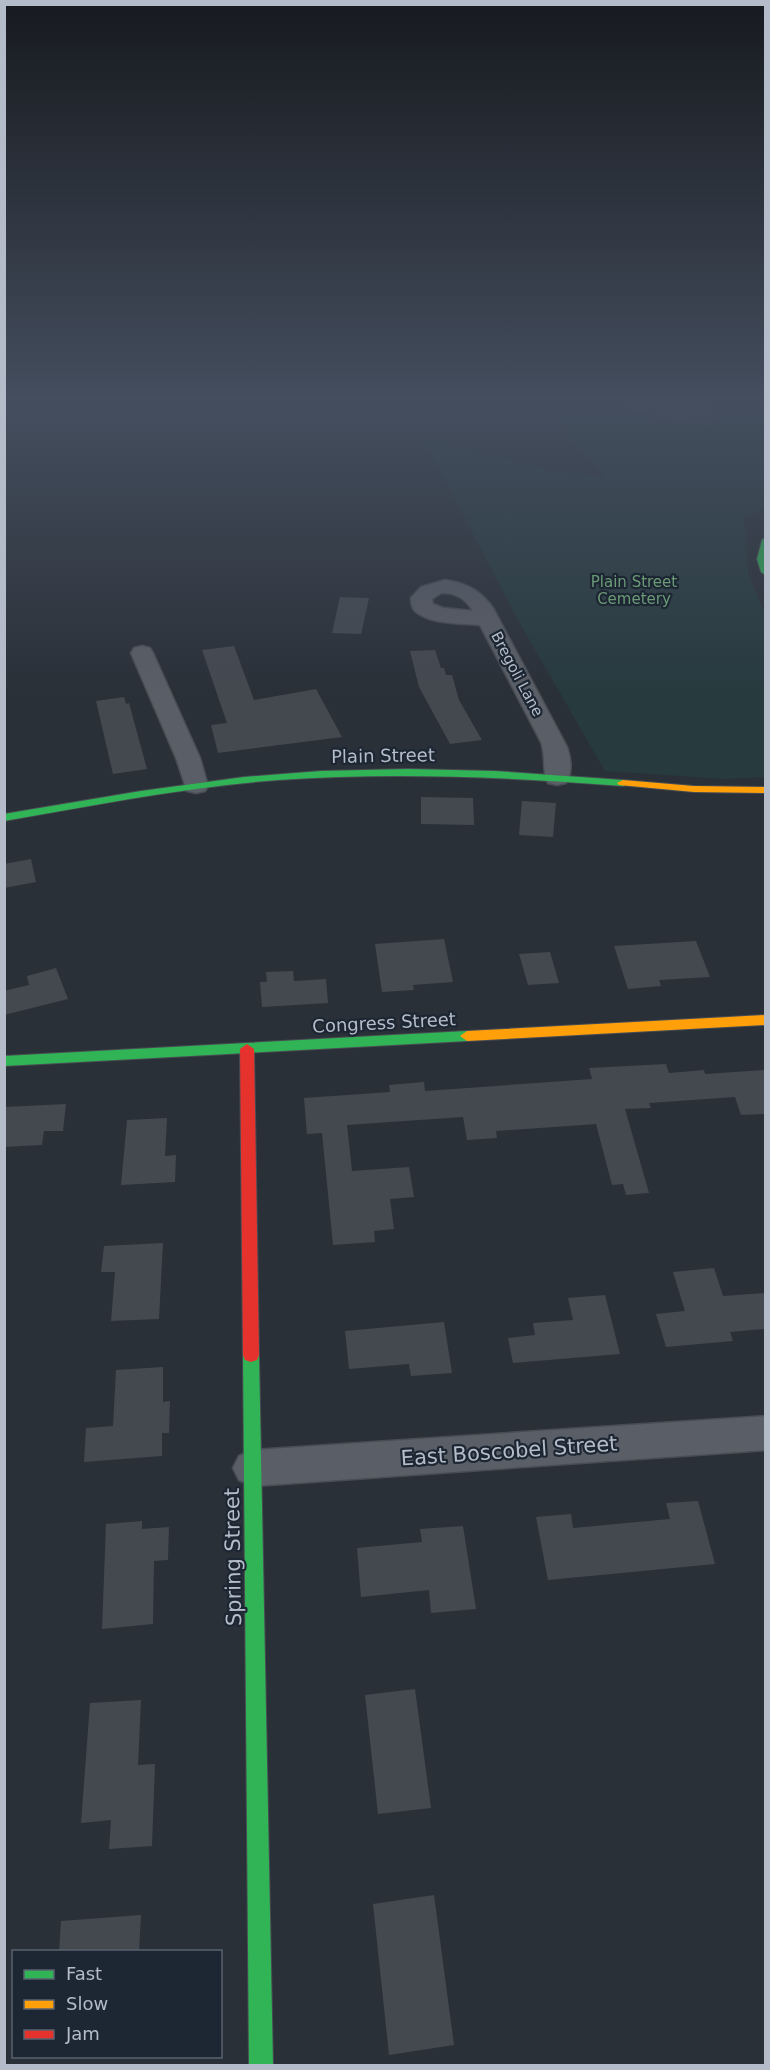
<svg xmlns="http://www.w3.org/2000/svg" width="770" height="2070" viewBox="0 0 770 2070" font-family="'DejaVu Sans',sans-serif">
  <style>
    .green { fill: #273a3e }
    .water { fill: #384963 }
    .building { fill: #444950 }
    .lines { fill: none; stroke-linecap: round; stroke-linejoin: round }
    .street-casing { stroke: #484c53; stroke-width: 3 }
    .fast-casing { stroke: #484c53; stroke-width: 2 }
    .slow-casing { stroke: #484c53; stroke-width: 2 }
    .jam-casing { stroke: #484c53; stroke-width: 2 }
    .street { fill: #5a5e66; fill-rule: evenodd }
    .fast { fill: #30b455; fill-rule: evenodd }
    .slow { fill: #ff9f0a; fill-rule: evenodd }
    .jam { fill: #e5322d; fill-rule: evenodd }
    .labels { text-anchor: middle; stroke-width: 4.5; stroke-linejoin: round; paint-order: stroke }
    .far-park-label { font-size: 15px; fill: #6b9a76; stroke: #1d2633 }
    .far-street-label { font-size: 15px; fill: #b4bcc9; stroke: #1d2633 }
    .street-label { font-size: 18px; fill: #b4bcc9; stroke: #1d2633 }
    .near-street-label { font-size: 21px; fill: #b4bcc9; stroke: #1d2633 }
  </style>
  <rect width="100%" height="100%" fill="#2a3038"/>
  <path class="green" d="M541 404H617L648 415 692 425 715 418 711 404H765V508L744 518 748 573 765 614V777L724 779 605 771 519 622 422 436 536 467 606 478Z"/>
  <path class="water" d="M617 404H711L715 418 711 424C678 426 648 415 617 404Z"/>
  <path class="building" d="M340 597 369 598 361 634 332 633Z
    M234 646 254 700 316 689 342 737 218 753 211 725 227 723 202 650Z
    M435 650 441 668H444L446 675H452L459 700 482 740 450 744 419 687 410 651Z
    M124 697 126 704 129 703 147 769 113 774 96 701Z
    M421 797 473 798 474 825 421 824Z
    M522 801 556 803 553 837 519 835Z
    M31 859 36 882 4 888V864Z
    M444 939 453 982 413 985 414 990 382 992 375 944Z
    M696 941 710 977 659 980 661 986 628 989 614 946Z
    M550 952 559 983 528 985 519 954Z
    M56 968 68 999 4 1015V991L29 985 27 976Z
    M293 971 294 981 326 979 328 1003 262 1007 260 982H267L266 972Z
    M666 1064 669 1073 704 1070 705 1074 765 1070V1114L741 1115 735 1097 649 1103 651 1108 625 1109 649 1193 626 1195 623 1184 612 1185 596 1124 496 1131 497 1138 467 1140 463 1117 347 1125 352 1171 409 1167 414 1197 390 1199 394 1229 374 1231 375 1242 333 1245 322 1133 307 1134 304 1098 390 1092 389 1085 424 1082 425 1091 592 1079 589 1068Z
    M66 1104 63 1131H44L42 1145 4 1147V1107Z
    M167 1118 165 1156 176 1155 175 1182 121 1185 127 1120Z
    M163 1243 159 1319 111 1321 115 1272H101L104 1246Z
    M714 1268 723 1296 765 1293V1329L730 1332 733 1341 666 1347 656 1314 685 1311 673 1272Z
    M605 1295 620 1354 513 1363 508 1338 535 1335 533 1323 573 1320 568 1298Z
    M444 1322 452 1373 411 1376 409 1364 349 1369 345 1331Z
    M163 1367V1402L170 1401 169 1433H162V1456L84 1462 86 1428 113 1426 116 1370Z
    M698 1501 715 1564 548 1580 536 1517 571 1514 573 1528 670 1519 666 1503Z
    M142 1521V1529L169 1527 168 1560 154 1561 153 1624 102 1629 106 1524Z
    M463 1526 476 1609 431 1613 429 1590 361 1597 357 1548 422 1542 420 1529Z
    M415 1689 431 1808 378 1814 365 1695Z
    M141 1700 138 1765 155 1764 152 1846 109 1849 111 1820 81 1823 90 1703Z
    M434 1895 454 2045 389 2055 373 1904Z
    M141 1915 139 1952H59L61 1921Z"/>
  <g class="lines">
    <g class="street-casing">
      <path id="street" d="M445 580C466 583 480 590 493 608L567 747C571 758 573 773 566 783L557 785 548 783C542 774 546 755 541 742L480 625C461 623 431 625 415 611 412 608 411 602 411 598L421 587ZM441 593C455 592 466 599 473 611L443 608 433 604 432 599Z
        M142 646 150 648 153 653 200 758 208 786 205 791 196 793 187 791 176 758 131 653 134 648Z
        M766 1416V1450L253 1486 239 1480 233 1468 239 1456 253 1450Z"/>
    </g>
    <g class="fast-casing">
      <path id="fast" d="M766 537V575L761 572 757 559 762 540Z
        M408 769 494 771 623 780 629 783 623 786C508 777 393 772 278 780 186 787 95 805 4 821V814L141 791 244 777 321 771Z
        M467 1031 474 1036 467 1041 4 1066V1056Z
        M251 1348 257 1350 259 1355 273 2066H249L243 1355 245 1350Z"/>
    </g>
    <g class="slow-casing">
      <path id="slow" d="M623 780 694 786 766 787V793L694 792 619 785 617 783Z
        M766 1015V1025L467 1041 460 1036 467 1031Z"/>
    </g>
    <g class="jam-casing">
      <path id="jam" d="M247 1044 254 1049 259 1355 257 1360 251 1362 245 1360 243 1355 240 1049Z"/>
    </g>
    <use href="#street" class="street"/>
    <use href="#fast" class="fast"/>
    <use href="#slow" class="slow"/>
    <use href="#jam" class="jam"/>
  </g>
  <linearGradient id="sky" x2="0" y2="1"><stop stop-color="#171a1f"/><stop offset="0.58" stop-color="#444e5e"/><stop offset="1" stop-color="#444e5e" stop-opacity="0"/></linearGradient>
  <rect width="770" height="693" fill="url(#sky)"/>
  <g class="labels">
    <g class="far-park-label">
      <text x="634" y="587">Plain Street<tspan x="634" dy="17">Cemetery</tspan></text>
    </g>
    <g class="far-street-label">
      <text transform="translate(517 674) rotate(62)" y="5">Bregoli Lane</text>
    </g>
    <g class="street-label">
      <text transform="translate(383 756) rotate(-1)" y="6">Plain Street</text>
      <text transform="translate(384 1023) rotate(-3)" y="6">Congress Street</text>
    </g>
    <g class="near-street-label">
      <text transform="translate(509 1451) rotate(-4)" y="7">East Boscobel Street</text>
      <text transform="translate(233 1557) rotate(-91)" y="7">Spring Street</text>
    </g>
  </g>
  <rect width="770" height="2070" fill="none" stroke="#b4bcc9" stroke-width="12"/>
  <rect x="12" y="1950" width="210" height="108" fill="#1d2633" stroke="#59626f" stroke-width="1.5"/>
  <rect x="24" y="1970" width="30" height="9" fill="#30b455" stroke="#59626f" stroke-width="1.5"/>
  <text x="66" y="1980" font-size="18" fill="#b4bcc9">Fast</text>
  <rect x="24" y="2000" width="30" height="9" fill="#ff9f0a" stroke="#59626f" stroke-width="1.5"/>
  <text x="66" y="2010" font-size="18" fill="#b4bcc9">Slow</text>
  <rect x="24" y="2030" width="30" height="9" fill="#e5322d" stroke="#59626f" stroke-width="1.5"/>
  <text x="66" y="2040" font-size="18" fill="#b4bcc9">Jam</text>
</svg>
